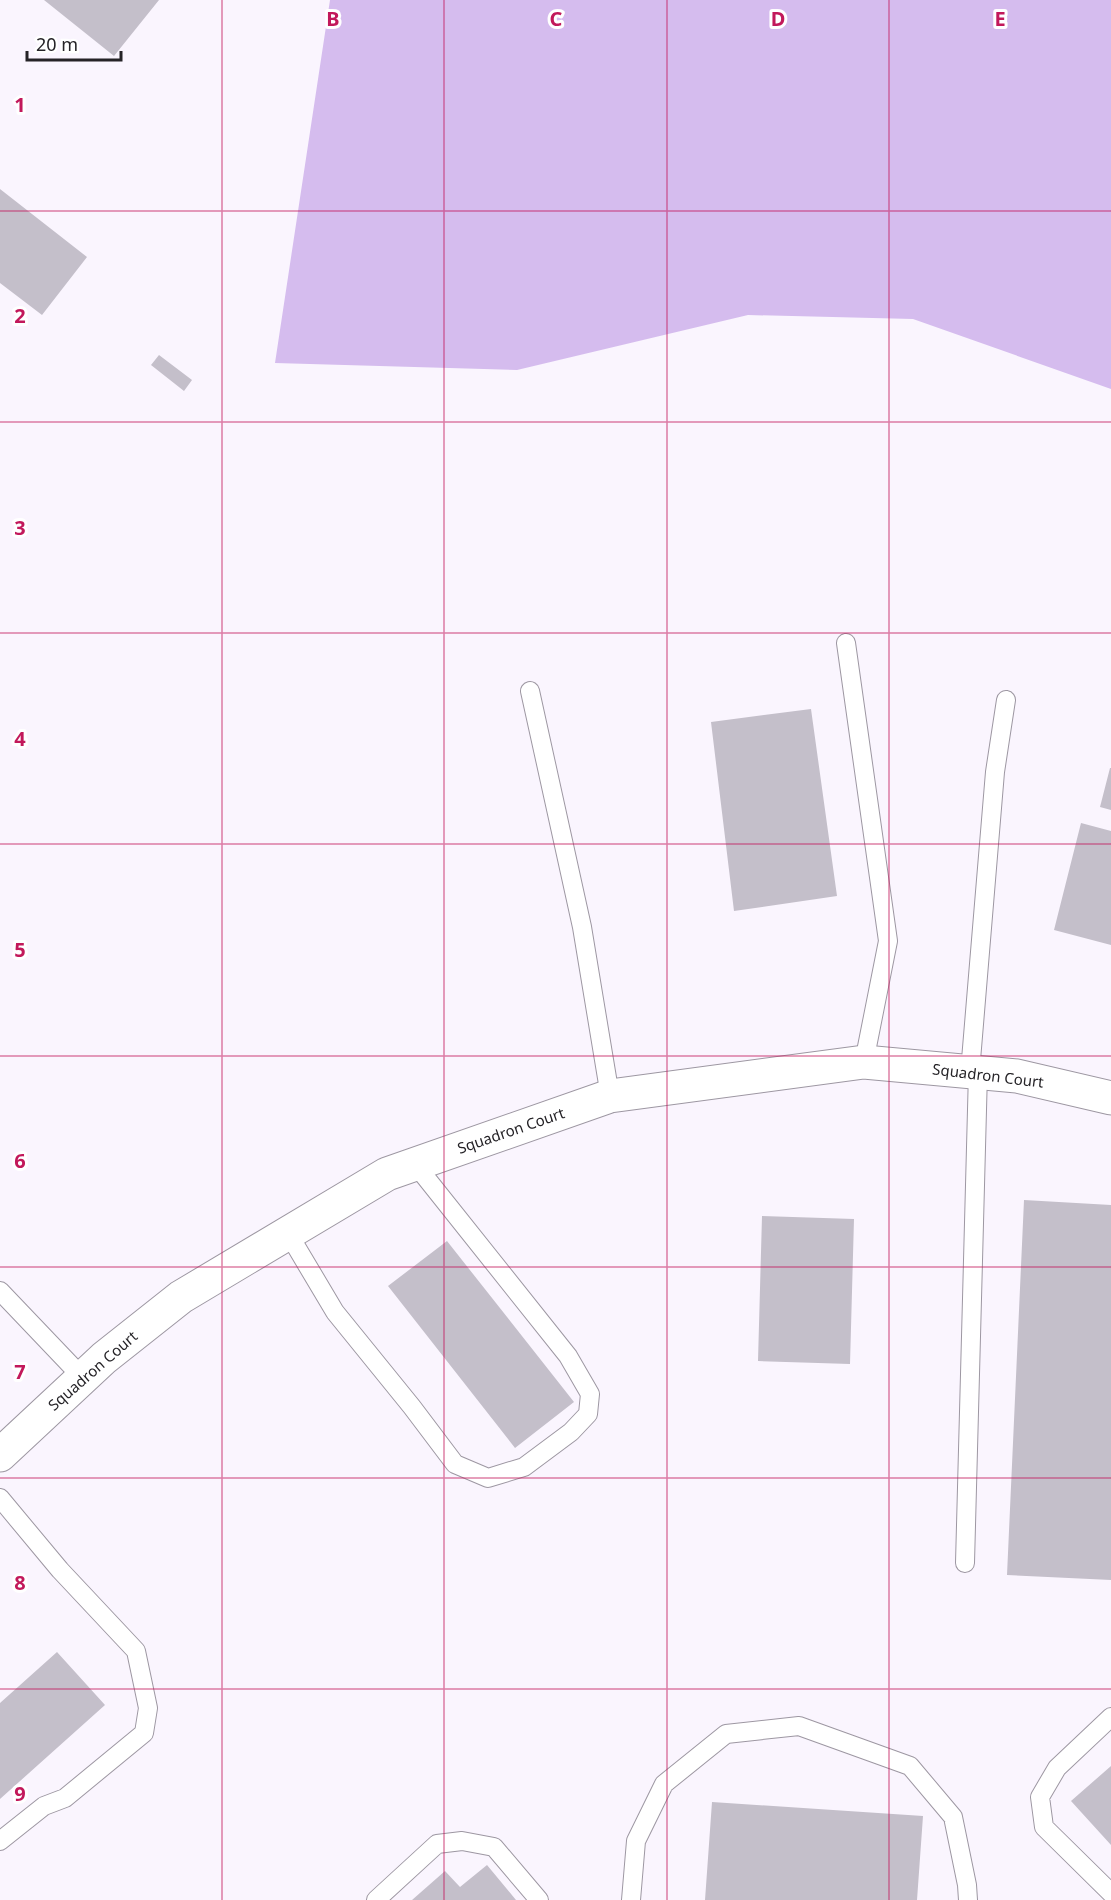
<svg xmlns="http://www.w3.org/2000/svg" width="1111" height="1900" viewBox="0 0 1111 1900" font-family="'Noto Sans',sans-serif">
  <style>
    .green { fill: #d5bcee }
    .building { fill: #c4bfca }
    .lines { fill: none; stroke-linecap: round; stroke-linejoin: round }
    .lane-casing { stroke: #9d97a2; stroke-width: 20 }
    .street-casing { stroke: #9d97a2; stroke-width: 35 }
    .lane { stroke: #fff; stroke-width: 18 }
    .street { stroke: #fff; stroke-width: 33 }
    .grid { fill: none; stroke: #c2185b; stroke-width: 1.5; stroke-opacity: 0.55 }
    .labels { text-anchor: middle; stroke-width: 6; stroke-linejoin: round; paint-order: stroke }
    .street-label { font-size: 15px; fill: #252327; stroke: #fff }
    .grid-label { font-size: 20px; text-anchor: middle; font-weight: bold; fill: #c2185b; stroke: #fff; stroke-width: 6; stroke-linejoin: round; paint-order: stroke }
  </style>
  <rect width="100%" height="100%" fill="#faf5fe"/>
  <path class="green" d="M330 0H1111V389L913 319 748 315 517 370 275 363Z"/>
  <path class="building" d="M44 0H159L114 56Z
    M0 189 87 257 42 315 0 283Z
    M159 355 192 380 184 391 151 365Z
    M811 709 837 896 734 911 711 722Z
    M1110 768H1111V810L1100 807Z
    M1081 823 1111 831V945L1054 930Z
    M1024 1200 1111 1205V1580L1007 1575Z
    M762 1216 854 1219 850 1364 758 1361Z
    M447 1241 574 1402 515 1448 388 1286Z
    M57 1652 105 1705 0 1799V1703Z
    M1111 1766V1845L1071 1801Z
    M712 1802 923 1816 917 1900H705Z
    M487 1865 516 1900H412L445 1871 460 1887Z"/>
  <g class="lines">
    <g class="lane-casing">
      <path id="lane" d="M846 643 888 941 864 1062
        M530 691 582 927 610 1096
        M970 1072 995 772 1006 700
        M288 1233 335 1312 412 1407 455 1464 488 1478 524 1467 571 1432 588 1414 590 1394 568 1356 415 1164
        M0 1291 83 1378
        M0 1498 60 1570 136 1651 148 1708 144 1733 65 1798 44 1806 0 1841
        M965 1563 978 1072
        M1111 1717 1057 1768 1040 1797 1044 1827 1111 1893
        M376 1900 437 1844 462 1841 494 1847 539 1900
        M631 1900 636 1841 664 1784 726 1734 799 1726 910 1766 953 1817 967 1885 968 1900"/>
    </g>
    <g class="street-casing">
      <path id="street" d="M0 1455 104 1358 181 1297 387 1174 610 1096 864 1062 1017 1076 1111 1098"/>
    </g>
    <use href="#lane" class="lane"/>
    <use href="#street" class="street"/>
  </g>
  <path class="grid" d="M222 0V1900M444 0V1900M667 0V1900M889 0V1900M0 211H1111M0 422H1111M0 633H1111M0 844H1111M0 1056H1111M0 1267H1111M0 1478H1111M0 1689H1111"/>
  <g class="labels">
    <g class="street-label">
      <text transform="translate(988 1076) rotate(7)" y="5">Squadron Court</text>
      <text transform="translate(511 1131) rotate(-19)" y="5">Squadron Court</text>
      <text transform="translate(93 1371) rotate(-41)" y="5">Squadron Court</text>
    </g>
  </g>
  <g class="grid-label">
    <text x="333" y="26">B</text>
    <text x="556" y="26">C</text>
    <text x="778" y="26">D</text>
    <text x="1000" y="26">E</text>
    <text x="20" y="112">1</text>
    <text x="20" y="323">2</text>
    <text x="20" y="535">3</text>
    <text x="20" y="746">4</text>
    <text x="20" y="957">5</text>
    <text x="20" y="1168">6</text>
    <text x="20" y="1379">7</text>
    <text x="20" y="1590">8</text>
    <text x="20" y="1801">9</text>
  </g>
  <path d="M27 51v9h94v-9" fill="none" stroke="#252327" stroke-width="3"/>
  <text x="36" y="51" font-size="18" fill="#252327" stroke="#ffffff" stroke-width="4.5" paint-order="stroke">20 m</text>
</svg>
